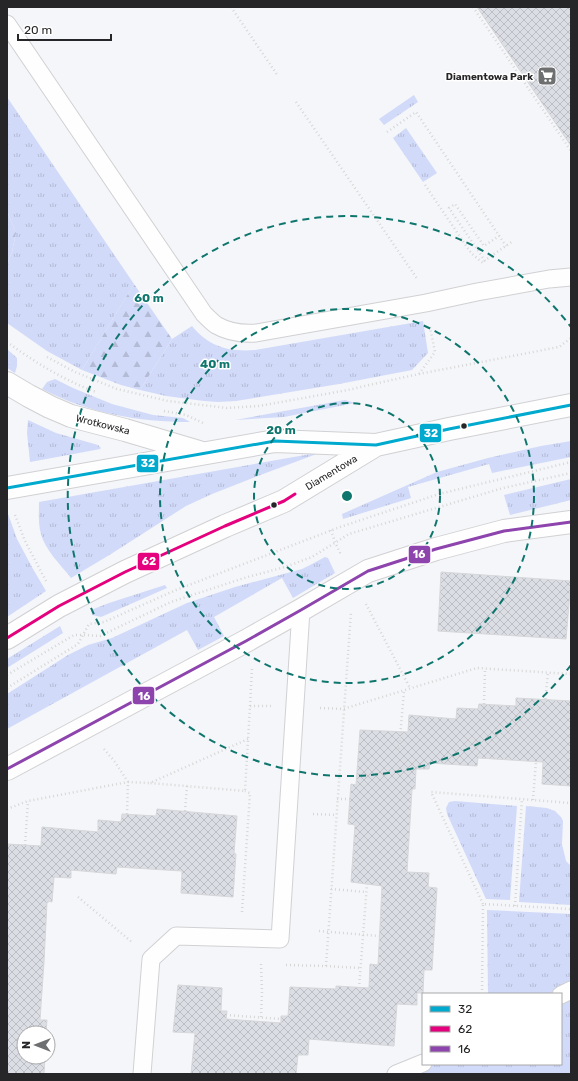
<svg xmlns="http://www.w3.org/2000/svg" width="578" height="1081" viewBox="0 0 578 1081" font-family="Rubik,sans-serif">
  <style>
    .grass { fill: url(#grass-tufts) }
    .forest { fill: url(#forest-firs) }
    .building { fill: url(#building-cross-hatch); stroke: #d6d7d9 }
    .lines { fill: none; stroke-linecap: round; stroke-linejoin: round }
    .lane-casing { stroke: #d1d1d4; stroke-width: 19 }
    .street-casing { stroke: #d1d1d4; stroke-width: 24 }
    .secondary-casing { stroke: #d1d1d4; stroke-width: 24 }
    .path { stroke: #d6d6d6; stroke-width: 2.5; stroke-dasharray: 1 3; stroke-linecap: butt }
    .lane { stroke: #fefefe; stroke-width: 17 }
    .street { stroke: #fefefe; stroke-width: 22 }
    .secondary { stroke: #fefefe; stroke-width: 22 }
    .bus-1-casing { stroke: #fff; stroke-width: 6 }
    .bus-2-casing { stroke: #fff; stroke-width: 6 }
    .bus-3-casing { stroke: #fff; stroke-width: 6 }
    .bus-1 { stroke: #00a9ce; stroke-width: 3 }
    .bus-2 { stroke: #e5007d; stroke-width: 3 }
    .bus-3 { stroke: #8e44ad; stroke-width: 3 }
    .ring { fill: none; stroke: #0f766e; stroke-width: 2; stroke-dasharray: 7 5 }
    .bus-dot { fill: #262628; stroke: #fff; stroke-width: 1.5 }
    .labels { text-anchor: middle; stroke-width: 3; stroke-linejoin: round; paint-order: stroke }
    .poi-label { font-size: 10px; font-weight: bold; fill: #262628; stroke: #fff; text-anchor: end }
    .street-label { font-size: 10px; fill: #262628; stroke: #fff }
    .centre { fill: #0f766e; stroke: #fff; stroke-width: 2 }
    .ring-label { font-size: 12px; text-anchor: middle; font-weight: bold; fill: #0f766e; stroke: #fff; stroke-width: 3; stroke-linejoin: round; paint-order: stroke }
    .line-badge { stroke: #fff; stroke-width: 1.5 }
    .badge-label { font-size: 11px; text-anchor: middle; font-weight: bold; fill: #fff }
  </style>
  <defs>
    <pattern id="grass-tufts" width="24" height="20" patternUnits="userSpaceOnUse"><rect width="24" height="20" fill="#d1daf9"/><path d="M3 7l-1-3M5 7V3M7 7l1-3M15 17l-1-3M17 17v-4M19 17l1-3" fill="none" stroke="#b3bbd5"/></pattern>
    <pattern id="forest-firs" width="22" height="20" patternUnits="userSpaceOnUse"><rect width="22" height="20" fill="#d1daf9"/><path d="M5 1l3.5 6h-7zM16 11l3.5 6h-7z" fill="#b3bbd5"/></pattern>
    <pattern id="building-cross-hatch" width="8" height="8" patternUnits="userSpaceOnUse"><rect width="8" height="8" fill="#dbdee5"/><path d="M0 0l8 8M0 8l8-8" fill="none" stroke="#bcbec4"/></pattern>
  </defs>
  <rect width="100%" height="100%" fill="#f5f6f9"/>
  <path class="grass" d="M414 95 418 102 384 125 379 119Z
    M7 97 134 284 82 370 47 351 7 323V264L12 252 16 233 7 211Z
    M406 128 437 173 423 182 393 138Z
    M423 321 428 353 412 370 339 384 236 401 218 402 204 401 166 396 140 390 172 339 192 326C209 347 229 352 255 350Z
    M7 349 17 358V366L15 373 7 368Z
    M55 379 73 388 112 404 153 415 183 418 190 422C138 422 88 413 42 389L47 382Z
    M345 400 355 403 284 417 235 420Z
    M28 420 56 433 98 445 101 448 100 449 95 450 30 462 27 433Z
    M571 441V457L492 473 489 464 408 487 411 498 343 519 342 514 437 472 488 458 541 446Z
    M322 452 263 474 212 494 186 506 111 554 71 578C61 565 45 550 41 534 38 525 39 511 39 502Z
    M571 479V500L510 515 504 495Z
    M7 511 17 539 33 569 46 591 7 617Z
    M325 557 328 558 335 573 293 598 282 578 214 617 224 636 198 650 187 630 7 729V694L68 655 88 645 112 638 187 603 235 587 302 569 312 564Z
    M165 585 167 588 101 617 92 615 91 610 109 603Z
    M60 626 63 633 7 668V659Z
    M455 801 517 806 510 900 486 899 447 814 446 808 449 802Z
    M526 806 547 808 555 811 561 817 563 821 562 844 566 861 571 866V905L519 902Z
    M487 910 571 914V983L549 994H488Z
    M571 990V1074H396L423 1064H561V995Z"/>
  <path class="forest" d="M7 211 16 233 12 252 7 264Z
    M134 284 172 339 140 390 121 385 82 370Z"/>
  <path class="building" d="M477 7H571V146Z
    M441 572 571 581 566 639 438 631Z
    M516 698 571 701V786L542 784 543 762 478 758 477 766 430 763 429 769H416L415 789H412L407 872 429 873 428 887 437 888 432 970H424L423 993H417V1005L397 1004 394 1046 309 1039 308 1055H298L296 1074H191L195 1033 173 1032 178 985 222 988 221 1011H227L226 1019 281 1023V1016H288L290 987 336 989V986L369 988 370 964 378 965 382 886 351 882 355 825 348 824 351 784 356 785 360 730 408 732 409 715 456 719 457 708 478 709 479 704 516 706Z
    M157 809 237 816 234 853 236 854 233 897 181 893 182 871 117 867 116 874 71 870V878L54 877 52 902 48 901V903L47 902 44 962 40 1020H47L46 1033H24V1057H45L44 1074H7V844L41 846 42 827 98 832V820L121 822 122 814 156 816Z"/>
  <g class="lines">
    <g class="lane-casing">
      <path id="lane" d="M7 24 204 314C208 318 212 322 216 325 228 332 242 334 256 333L426 303 477 292 549 279 571 277
        M561 995 571 990
        M142 1074 151 959 176 936 280 939 301 610
        M396 1074 423 1063"/>
    </g>
    <g class="street-casing">
      <path id="street" d="M7 769 246 641 301 610 368 571 436 549 504 531 571 522"/>
    </g>
    <g class="secondary-casing">
      <path id="secondary" d="M7 383 29 396 50 407 71 416 125 430 199 452
        M7 488 275 441 376 445 449 429 571 405
        M7 638 59 606 125 572 225 526 284 501 376 445"/>
    </g>
    <path class="path" d="M231 7 278 76
      M473 7 571 151
      M296 102 418 280
      M387 132 416 112 506 246
      M425 185 471 253 484 264
      M484 261 513 241
      M485 261 449 208 455 204 484 246 499 236
      M7 342C33 361 65 381 96 392
      M47 357 75 372 117 389 168 401 227 408 259 406 348 390 369 385 419 374 559 347 571 338
      M419 374 435 352 430 327
      M164 411 186 415 203 423
      M15 515 25 541 46 581
      M331 530 335 542 341 555
      M366 604 410 688
      M7 675 74 635H84L100 636 171 602 244 578 285 567 312 557 349 534 503 488 571 473
      M7 688 78 644 89 624 104 622 176 590 340 527 439 494 571 462
      M545 703 548 673
      M484 704 485 669
      M250 706 252 668
      M320 708 343 709 477 668 571 674
      M248 739 150 783 245 791 250 706H271
      M104 749 115 762 128 782 127 814
      M399 749 404 691
      M337 799H350
      M533 800 536 761
      M7 809 28 801 128 782 150 783
      M185 811 187 786
      M313 814 336 815
      M25 845 28 801
      M331 889 366 892
      M78 897 133 943
      M483 904 431 792 571 803
      M515 906 522 799
      M242 912 250 793 245 791
      M319 931 379 936
      M286 965 326 966 351 612
      M326 966 361 968
      M359 988 367 884
      M482 994 483 904 571 909
      M226 1015 281 1019
      M261 1017 262 992 261 964"/>
    <use href="#lane" class="lane"/>
    <use href="#street" class="street"/>
    <use href="#secondary" class="secondary"/>
    <g class="bus-1-casing">
      <path id="bus-1" d="M7 488 275 441 376 445 449 429 571 405"/>
    </g>
    <g class="bus-2-casing">
      <path id="bus-2" d="M7 638 59 606 125 572 225 526 284 501 295 494"/>
    </g>
    <g class="bus-3-casing">
      <path id="bus-3" d="M7 769 246 641 301 610 368 571 436 549 504 531 571 522"/>
    </g>
    <use href="#bus-1" class="bus-1"/>
    <use href="#bus-2" class="bus-2"/>
    <use href="#bus-3" class="bus-3"/>
  </g>
  <g class="ring">
    <circle cx="347" cy="496" r="93"/>
    <circle cx="347" cy="496" r="187"/>
    <path d="M571 665A280 280 0 1 1 571 327"/>
  </g>
  <defs>
    <g id="supermarket-square" transform="scale(1)"><rect x="-9" y="-9" width="18" height="18" rx="4" fill="#6e6f71" stroke="#fff"/><path d="M-6-5.5h2.5l.6 2H6L4.5 2H-2.5L-4.4-4H-6ZM-1.5 3.2a1.3 1.3 0 1 0 .1 0ZM3 3.2a1.3 1.3 0 1 0 .1 0Z" fill="#fff"/></g>
  </defs>
  <g fill-rule="evenodd">
    <use href="#supermarket-square" x="547" y="76"/>
  </g>
  <g class="bus-dot">
    <circle cx="464" cy="426" r="3.5"/>
    <circle cx="274" cy="505" r="3.5"/>
  </g>
  <g class="labels">
    <g class="poi-label">
      <text x="533" y="80">Diamentowa Park</text>
    </g>
    <g class="street-label">
      <text transform="translate(103 424) rotate(14)" y="4">Wrotkowska</text>
      <text transform="translate(331 472) rotate(-31)" y="4">Diamentowa</text>
    </g>
  </g>
  <circle cx="347" cy="496" r="6" class="centre"/>
  <g class="ring-label">
    <text x="149" y="302">60 m</text>
    <text x="215" y="368">40 m</text>
    <text x="281" y="434">20 m</text>
  </g>
  <g class="line-badge">
    <rect x="419" y="423" width="23" height="20" rx="4" fill="#00a9ce"/>
    <rect x="136" y="454" width="23" height="19" rx="4" fill="#00a9ce"/>
    <rect x="408" y="545" width="23" height="19" rx="4" fill="#8e44ad"/>
    <rect x="137" y="552" width="23" height="19" rx="4" fill="#e5007d"/>
    <rect x="132" y="686" width="23" height="19" rx="4" fill="#8e44ad"/>
  </g>
  <g class="badge-label">
    <text x="431" y="437">32</text>
    <text x="148" y="467">32</text>
    <text x="419" y="558">16</text>
    <text x="149" y="565">62</text>
    <text x="144" y="700">16</text>
  </g>
  <rect width="578" height="1081" fill="none" stroke="#262628" stroke-width="16"/>
  <rect x="422" y="993" width="140" height="72" fill="#ffffff" stroke="#a8a8a9"/>
  <rect x="430" y="1006" width="20" height="6" fill="#00a9ce" stroke="#a8a8a9"/>
  <text x="458" y="1013" font-size="12" fill="#262628">32</text>
  <rect x="430" y="1026" width="20" height="6" fill="#e5007d" stroke="#a8a8a9"/>
  <text x="458" y="1033" font-size="12" fill="#262628">62</text>
  <rect x="430" y="1046" width="20" height="6" fill="#8e44ad" stroke="#a8a8a9"/>
  <text x="458" y="1053" font-size="12" fill="#262628">16</text>
  <g transform="translate(36 1045) rotate(270)"><circle r="19" fill="#ffffff" stroke="#a8a8a9"/>
  <path d="M0-3L7 15L0 10L-7 15Z" fill="#6e6f71"/>
  <text y="-6" font-size="11" font-weight="bold" text-anchor="middle" fill="#262628">N</text>
  </g>
  <path d="M18 34v6h93v-6" fill="none" stroke="#262628" stroke-width="2"/>
  <text x="24" y="34" font-size="12" fill="#262628" stroke="#ffffff" stroke-width="3" paint-order="stroke">20 m</text>
</svg>
